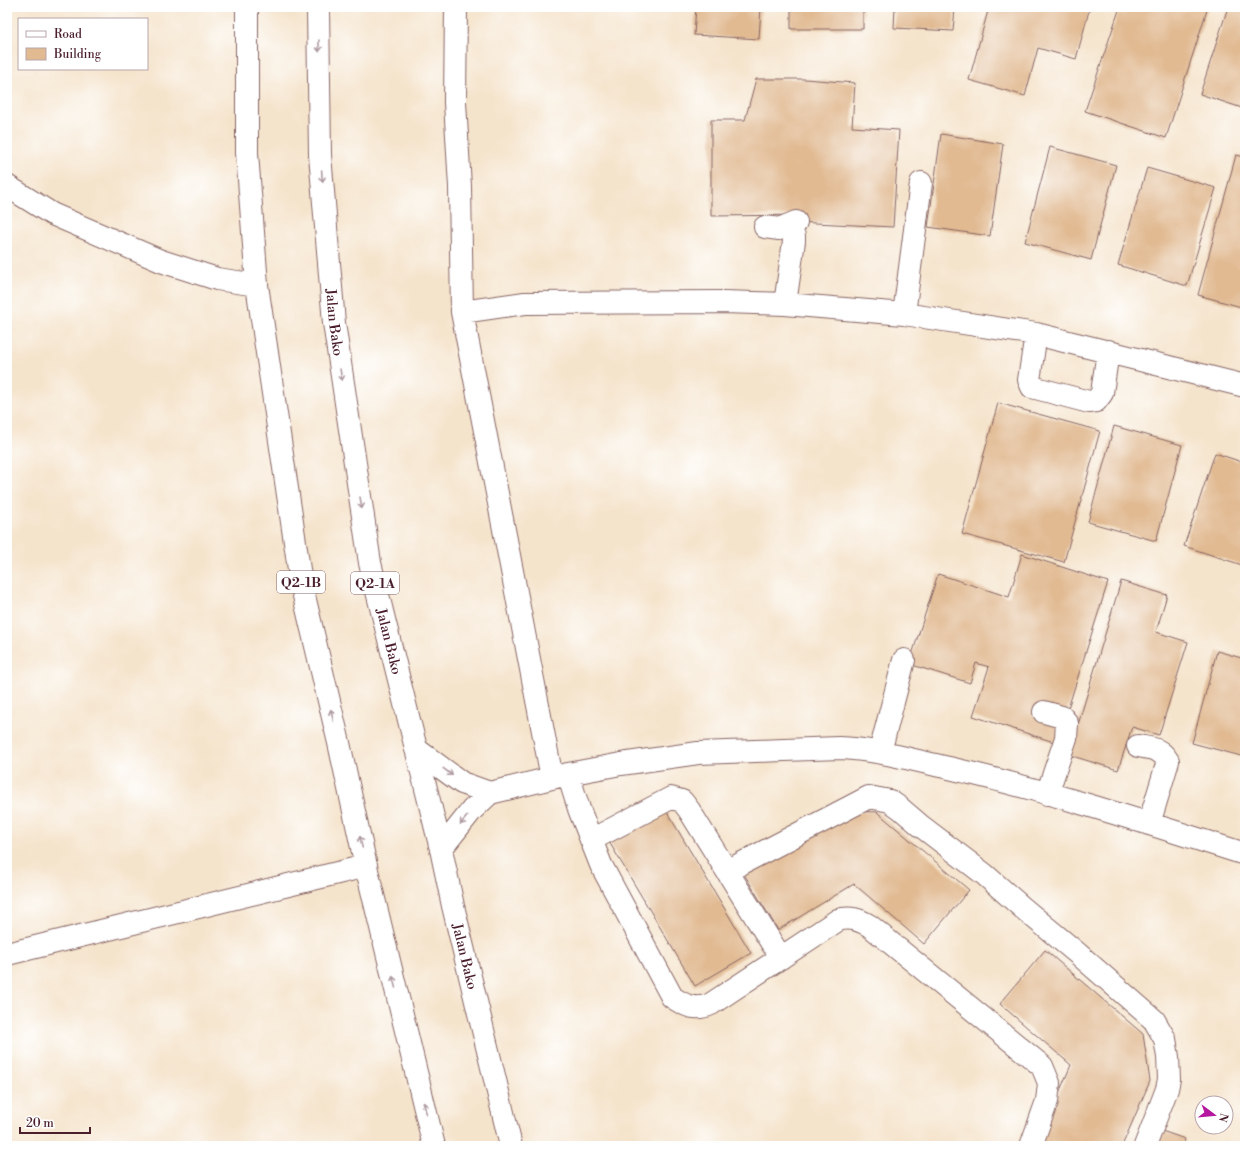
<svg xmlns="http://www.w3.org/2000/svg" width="1252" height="1153" viewBox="0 0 1252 1153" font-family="'Libre Bodoni',serif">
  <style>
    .building { fill: #e1ba92 }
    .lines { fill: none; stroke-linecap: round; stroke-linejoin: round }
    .minor-casing { stroke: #866463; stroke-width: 24 }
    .major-casing { stroke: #866463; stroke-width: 24 }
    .minor { stroke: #fff; stroke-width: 22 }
    .major { stroke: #fff; stroke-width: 22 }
    .oneway { stroke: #ae9aa0 }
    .labels { text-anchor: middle; stroke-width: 3; stroke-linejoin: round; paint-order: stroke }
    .shield { fill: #fff; stroke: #80626b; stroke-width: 1 }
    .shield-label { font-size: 13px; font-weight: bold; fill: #4a1f2b }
    .street-label { font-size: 14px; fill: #4a1f2b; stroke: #fff }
  </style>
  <rect width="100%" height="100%" fill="#fff"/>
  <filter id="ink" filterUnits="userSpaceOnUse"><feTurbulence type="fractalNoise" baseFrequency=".025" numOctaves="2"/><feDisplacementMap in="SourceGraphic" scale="8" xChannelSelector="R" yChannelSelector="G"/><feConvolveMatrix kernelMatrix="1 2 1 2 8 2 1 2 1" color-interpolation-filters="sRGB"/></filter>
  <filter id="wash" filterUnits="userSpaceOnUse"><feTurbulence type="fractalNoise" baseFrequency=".012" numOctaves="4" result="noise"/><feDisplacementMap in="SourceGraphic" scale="16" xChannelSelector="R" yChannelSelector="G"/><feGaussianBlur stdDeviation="0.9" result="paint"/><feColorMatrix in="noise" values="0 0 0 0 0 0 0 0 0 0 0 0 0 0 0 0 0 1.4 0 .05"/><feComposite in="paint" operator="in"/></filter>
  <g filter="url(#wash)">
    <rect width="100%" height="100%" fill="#f5e4cc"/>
    <g id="blocks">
      <path class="building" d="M696 7H761L759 39 694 35Z
        M791 7H863V29H791Z
        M895 7H955L953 31 894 28Z
        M989 7H1090L1076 59 1038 48 1025 96 969 80Z
        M1120 7H1208L1166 138 1085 111Z
        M1228 7 1245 13V109L1200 94Z
        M756 79H805L855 83 852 127 899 130 893 227 796 222 806 215 711 216V120H745Z
        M941 134 1003 144 990 236 928 227Z
        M1050 147 1116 165 1091 260 1025 242Z
        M1236 155 1245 157V308L1198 295Z
        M1147 168 1216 188 1187 286 1118 265Z
        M998 403 1100 431 1064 562 962 534Z
        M1114 426 1182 445 1156 541 1088 522Z
        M1215 453 1245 463V566L1184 546Z
        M1022 554 1108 582 1057 743 973 716 989 667 976 663 970 683 909 664 938 574 1009 597Z
        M1121 581 1167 595 1156 632 1188 642 1159 735 1132 727 1118 770 1069 755Z
        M1217 651 1245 659V757L1192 743Z
        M664 807 751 953 695 986 608 840Z
        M842 811 877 812 969 890 924 944 854 884 778 930 738 864Z
        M1045 950 1143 1034 1150 1081 1122 1146H1036L1071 1065 1000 1004Z
        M1159 1130 1185 1139 1183 1146H1162L1154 1143Z"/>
    </g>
  </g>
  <g filter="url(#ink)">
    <use href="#blocks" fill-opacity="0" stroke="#866463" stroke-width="1"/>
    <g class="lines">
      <g class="minor-casing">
        <path id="minor" d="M456 7 455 102 460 187 462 312 552 778
          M7 186 52 214 161 261 217 279 257 285
          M765 227 779 229 796 222 791 232 794 236V241L785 304
          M462 312 525 303 724 302 785 304 904 314 1036 334 1245 386
          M904 314 921 183
          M1036 334 1029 380 1032 387 1089 402 1096 401 1102 393 1108 351
          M1044 712 1062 717 1067 723 1066 738 1047 794
          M1138 746C1153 749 1160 748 1168 761L1149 824
          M416 749 462 783 490 793
          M880 752 904 660
          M568 774 579 809 601 865 672 997C685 1006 696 1011 711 1004L838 920C850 916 860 920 870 926L1042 1066 1049 1083 1047 1101 1031 1146
          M591 840 671 798 682 801 689 810 781 958
          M441 849 472 810 490 793 568 774 621 764 698 753 839 748C876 749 912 760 949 768 1049 791 1147 823 1245 854
          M727 871 869 797 890 801 900 808 921 826 984 874 1024 909 1077 953 1154 1020 1165 1039 1168 1057 1169 1079 1167 1089 1145 1146
          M7 954 366 866"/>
      </g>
      <g class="major-casing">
        <g id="major">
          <path d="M247 7V153L257 285 301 583 339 743 366 866 434 1146"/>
          <path id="s1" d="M318 7 320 155 334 323 370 563 441 849 453 906 511 1146"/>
        </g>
      </g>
      <use href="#minor" class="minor"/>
      <use href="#major" class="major"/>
    </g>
    <defs><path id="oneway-shaft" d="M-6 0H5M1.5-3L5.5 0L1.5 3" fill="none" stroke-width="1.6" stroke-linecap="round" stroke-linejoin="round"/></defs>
    <g class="oneway">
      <use href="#oneway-shaft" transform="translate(319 46) rotate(89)"/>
      <use href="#oneway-shaft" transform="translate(322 176) rotate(86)"/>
      <use href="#oneway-shaft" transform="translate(341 375) rotate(81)"/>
      <use href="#oneway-shaft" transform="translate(361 503) rotate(81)"/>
      <use href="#oneway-shaft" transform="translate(332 715) rotate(-103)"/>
      <use href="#oneway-shaft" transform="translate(448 772) rotate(37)"/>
      <use href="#oneway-shaft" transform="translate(464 820) rotate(129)"/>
      <use href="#oneway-shaft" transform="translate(361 842) rotate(-102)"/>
      <use href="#oneway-shaft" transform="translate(394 982) rotate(-104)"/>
      <use href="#oneway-shaft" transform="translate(425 1108) rotate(-104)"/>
    </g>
  </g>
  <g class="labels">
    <g class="shield">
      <rect x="277" y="571" width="48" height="22" rx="3"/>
      <rect x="351" y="572" width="48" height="22" rx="3"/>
    </g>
    <g class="shield-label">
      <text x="301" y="587">Q2-1B</text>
      <text x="375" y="588">Q2-1A</text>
    </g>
    <g class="street-label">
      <text dy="5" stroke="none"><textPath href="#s1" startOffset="316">Jalan Bako</textPath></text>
      <text dy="5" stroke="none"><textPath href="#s1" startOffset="640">Jalan Bako</textPath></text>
      <text dy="5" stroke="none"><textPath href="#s1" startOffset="964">Jalan Bako</textPath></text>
    </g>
  </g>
  <rect width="1252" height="1153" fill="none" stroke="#fff" stroke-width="24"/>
  <rect x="18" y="18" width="130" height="52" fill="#ffffff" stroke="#b7a5aa"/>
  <rect x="26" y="31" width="20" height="6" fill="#ffffff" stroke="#b7a5aa"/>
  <text x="54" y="38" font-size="12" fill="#4a1f2b">Road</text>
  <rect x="26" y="48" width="20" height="12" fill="#e1ba92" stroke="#b7a5aa"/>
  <text x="54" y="58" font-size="12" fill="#4a1f2b">Building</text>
  <g transform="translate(1214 1115) rotate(106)"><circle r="19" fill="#ffffff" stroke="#b7a5aa"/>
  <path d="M0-3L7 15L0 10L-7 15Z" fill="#b5179e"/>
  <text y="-6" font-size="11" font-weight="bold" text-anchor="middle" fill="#4a1f2b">N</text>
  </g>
  <path d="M20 1127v6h70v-6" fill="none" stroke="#4a1f2b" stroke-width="2"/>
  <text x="26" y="1127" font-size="12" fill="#4a1f2b" stroke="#ffffff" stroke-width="3" paint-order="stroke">20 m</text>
</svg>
